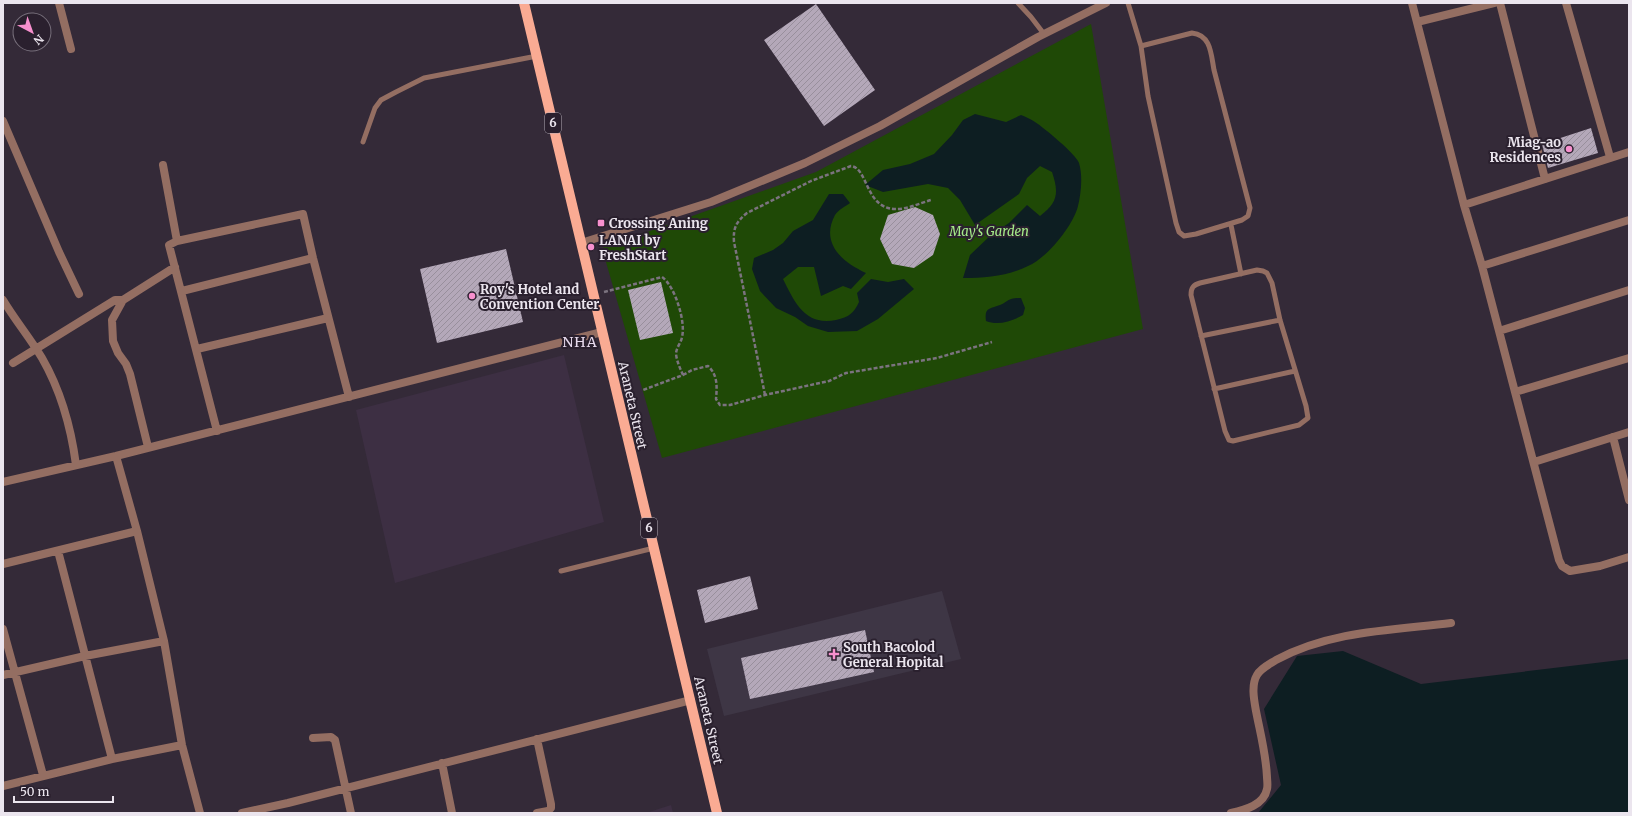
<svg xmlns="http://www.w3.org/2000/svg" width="1632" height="816" viewBox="0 0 1632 816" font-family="Merriweather,serif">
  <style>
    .built { fill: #3d2f43 }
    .medical { fill: #3e3645 }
    .garden { fill: #1f4906 }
    .water { fill: #0d1e22 }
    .building { fill: url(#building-hatch) }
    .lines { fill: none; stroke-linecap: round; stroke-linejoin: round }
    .path { stroke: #7b737f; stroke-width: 2.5; stroke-dasharray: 4 2; stroke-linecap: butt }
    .lane { stroke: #946e62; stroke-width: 5 }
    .street { stroke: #946e62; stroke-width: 8 }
    .primary { stroke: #faab93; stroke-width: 10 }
    .poi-dot { fill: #f790ce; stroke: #2a202e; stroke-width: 1.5 }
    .labels { text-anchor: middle; stroke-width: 4; stroke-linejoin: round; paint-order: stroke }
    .shield { fill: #2a202e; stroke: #b1aab4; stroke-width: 1 }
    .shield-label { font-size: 12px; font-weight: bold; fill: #ebe5ee }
    .poi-label { font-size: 13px; font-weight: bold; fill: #ebe5ee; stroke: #2a202e; text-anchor: start }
    .park-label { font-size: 13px; font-style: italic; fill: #a5eb89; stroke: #2a202e }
    .street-label { font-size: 13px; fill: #ebe5ee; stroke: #2a202e }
    .neighbourhood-label { font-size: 14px; letter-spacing: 1px; fill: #e7daed; stroke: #2a202e }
  </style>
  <defs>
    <pattern id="building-hatch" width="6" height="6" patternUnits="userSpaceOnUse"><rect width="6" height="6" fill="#b4a8b9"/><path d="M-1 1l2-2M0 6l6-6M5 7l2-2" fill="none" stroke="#988f9c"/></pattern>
  </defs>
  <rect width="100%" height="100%" fill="#342a38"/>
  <path class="built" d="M564 355 604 522 395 583 356 410Z
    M671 805 673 813H646Z"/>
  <path class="medical" d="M942 591 961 659 724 716 707 649Z"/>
  <path class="garden" d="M1091 24 1143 329 662 458 602 248 816 172Z"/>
  <path class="water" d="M975 114 1006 122 1021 115C1026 117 1031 119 1035 122 1043 127 1077 155 1079 163 1083 176 1081 194 1078 206 1073 226 1047 258 1028 266 1007 276 986 278 963 278L970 255 992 234 1009 223 1027 205 1040 216C1058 202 1059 193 1052 172L1040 166 1027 178 1019 194 975 225 960 200 948 188 928 184 883 192 865 185 883 170 910 164 934 154 952 135 963 120Z
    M829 194H843L850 203C846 206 838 210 835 215 820 243 842 262 866 273L851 289 843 286 821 296 814 267H798L783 279C795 303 805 326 836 320 849 317 854 313 859 302L857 293 871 279 888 282 904 279 914 289 878 319 857 331 828 332 808 326 795 317 776 308 760 291 752 269 754 258 773 250 783 243 793 231 813 220Z
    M1021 298 1025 308 1023 315C1013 321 998 326 986 321 984 307 990 309 1000 305 1004 304 1007 300 1011 299 1015 298 1018 298 1021 298Z
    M1343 651 1421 684 1629 659V813H1258L1281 785 1264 709 1297 656Z"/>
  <path class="building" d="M816 4 875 90 824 126 764 40Z
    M1591 128 1598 153 1548 168 1542 144Z
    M915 207 933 215 940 234 933 255 914 268 892 264 880 239 888 215Z
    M506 249 523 322 437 343 420 269Z
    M661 282 673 333 640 340 628 290Z
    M750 576 758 609 705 623 697 590Z
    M865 630 874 672 750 699 741 658Z"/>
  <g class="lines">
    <path class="path" d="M604 292 662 277C675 286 686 322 682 337 681 343 676 348 676 354 677 362 680 368 683 375L643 390
      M683 375 692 370 708 366C718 375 717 387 716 399L720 405H730L765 395 829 381 846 373 937 358 992 342
      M765 395 734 242C733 228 736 222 747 213L811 181 851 166C868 168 865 207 894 209 906 210 920 203 931 200"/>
    <path class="lane" d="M1018 3 1031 17 1044 34
      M1128 3 1141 46 1148 96 1176 223 1179 232 1184 236 1196 234 1242 220 1248 216 1250 208 1214 70C1211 54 1211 35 1192 33L1141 46
      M363 142 375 108 381 100 396 92 424 78 537 56
      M1231 225 1241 274
      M1257 270 1263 271 1267 273 1272 283 1280 320 1306 406 1308 418 1299 425 1233 441 1229 440 1225 431 1191 295C1191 288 1193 285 1200 283Z
      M1201 336 1280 320
      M1214 389 1295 371
      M561 571 654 548"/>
    <path class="street" d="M59 3 71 49
      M1412 3 1464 205 1482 266 1559 560 1562 566 1570 571 1600 566 1629 557
      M1500 3 1545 179
      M1566 3 1610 157
      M1417 22 1494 3
      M3 121 59 252 79 294
      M163 165 177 241
      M1464 205 1629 152
      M581 243 711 202 805 163 880 126 1038 37 1106 3
      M1482 266 1629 220
      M182 291 313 258
      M3 300C15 320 30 338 42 358 61 391 71 427 76 465
      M1499 331 1629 290
      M197 349 328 318
      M13 363 115 300H123
      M1515 392 1629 358
      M217 431 169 245 177 241 303 214 313 258 349 397
      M1613 437 1629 500
      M148 447 130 374 126 364 118 353 113 341 112 320 123 300 175 267
      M116 456 137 531 164 641 182 745 200 813
      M1534 462 1629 432
      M3 482 116 456 602 332
      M58 551 112 759
      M3 564 137 531
      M3 629 43 775
      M3 675 85 656 164 641
      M313 738 331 737 335 740 351 813
      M537 739 551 804V808L548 811 537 813
      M442 763 452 813
      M3 786 112 759 182 745
      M242 813 288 803 691 700
      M1231 813C1245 810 1264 805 1267 789 1268 785 1267 780 1267 777 1266 754 1260 732 1256 711 1254 700 1251 685 1257 675 1261 668 1270 664 1276 660 1329 631 1392 630 1451 623"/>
    <path class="primary" d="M524 3 717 813"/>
  </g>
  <g class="poi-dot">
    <circle cx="1569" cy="149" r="4"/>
    <rect x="597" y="219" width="8" height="8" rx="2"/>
    <circle cx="591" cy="247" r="4"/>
    <circle cx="472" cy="296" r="4"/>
    <path d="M832 648h4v4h4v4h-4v4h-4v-4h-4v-4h4z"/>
  </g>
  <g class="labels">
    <g class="shield">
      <rect x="545" y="113" width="16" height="20" rx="3"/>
      <rect x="641" y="518" width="16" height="20" rx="3"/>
    </g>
    <g class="shield-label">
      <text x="553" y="127">6</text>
      <text x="649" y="532">6</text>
    </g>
    <g class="poi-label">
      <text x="1561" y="147" text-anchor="end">Miag-ao<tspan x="1561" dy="15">Residences</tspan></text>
      <text x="609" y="228">Crossing Aning</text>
      <text x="599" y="245">LANAI by<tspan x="599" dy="15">FreshStart</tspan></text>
      <text x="480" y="294">Roy's Hotel and<tspan x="480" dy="15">Convention Center</tspan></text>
      <text x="843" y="652">South Bacolod<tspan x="843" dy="15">General Hopital</tspan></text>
    </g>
    <g class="park-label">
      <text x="989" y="236">May's Garden</text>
    </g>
    <g class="street-label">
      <text transform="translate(633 405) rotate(77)" y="5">Araneta Street</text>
      <text transform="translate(709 720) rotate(77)" y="5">Araneta Street</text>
    </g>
    <g class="neighbourhood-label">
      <text x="580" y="347">NHA</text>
    </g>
  </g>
  <rect width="1632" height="816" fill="none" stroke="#ebe5ee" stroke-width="8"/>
  <g transform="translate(32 32) rotate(139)"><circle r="19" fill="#2a202e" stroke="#776f7b"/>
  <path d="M0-3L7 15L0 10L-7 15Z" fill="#f790ce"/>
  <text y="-6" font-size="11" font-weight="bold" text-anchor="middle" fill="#ebe5ee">N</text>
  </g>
  <path d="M14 796v6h99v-6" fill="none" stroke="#ebe5ee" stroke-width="2"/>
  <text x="20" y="796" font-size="12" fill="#ebe5ee" stroke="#2a202e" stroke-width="3" paint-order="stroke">50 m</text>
</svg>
